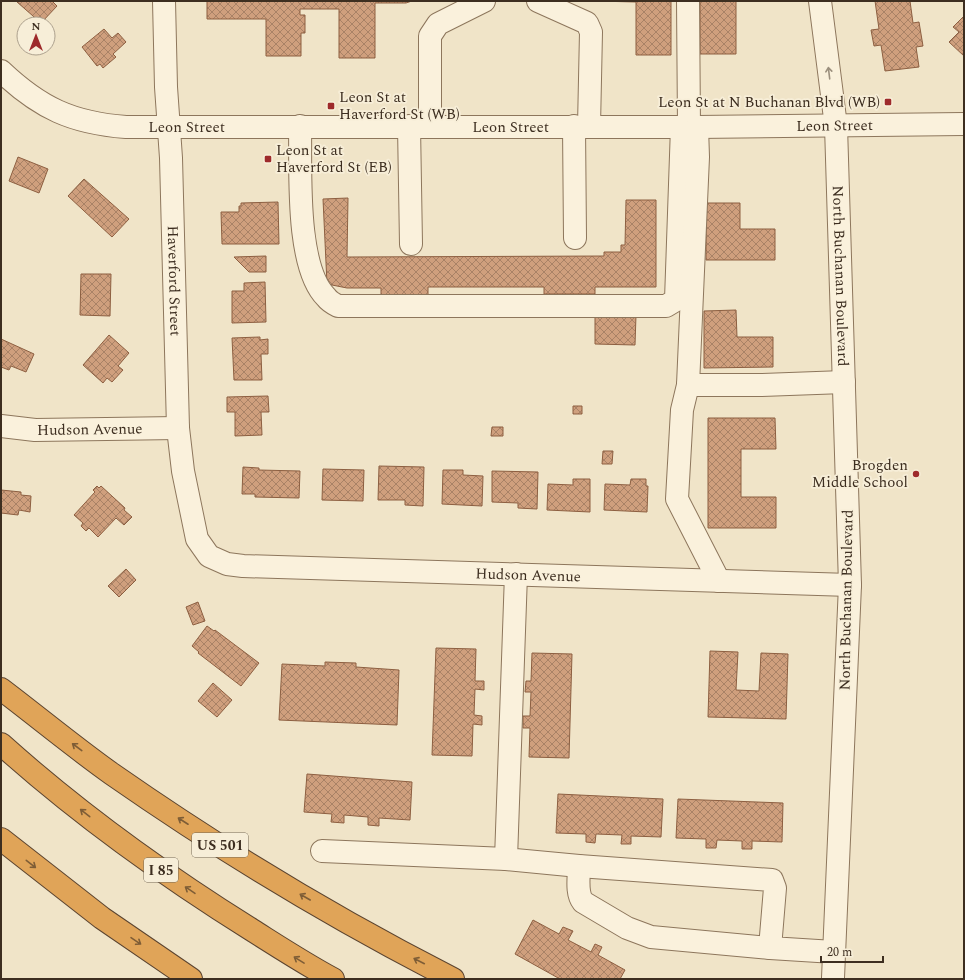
<svg xmlns="http://www.w3.org/2000/svg" width="965" height="980" viewBox="0 0 965 980" font-family="Spectral,serif">
  <style>
    .building { fill: url(#building-cross-hatch); stroke: #8d5f41 }
    .lines { fill: none; stroke-linecap: round; stroke-linejoin: round }
    .minor-casing { stroke: #8d765c; stroke-width: 24 }
    .highway-casing { stroke: #5b4430; stroke-width: 24 }
    .minor { stroke: #faf1dc; stroke-width: 22 }
    .highway { stroke: #e0a458; stroke-width: 22 }
    .oneway { stroke: #9c907e }
    .oneway2 { stroke: #7e5d36 }
    .poi-dot { fill: #9e2a2b; stroke: #f7eed8; stroke-width: 1.5 }
    .labels { text-anchor: middle; stroke-width: 3.5; stroke-linejoin: round; paint-order: stroke }
    .shield { fill: #f7eed8; stroke: #756857; stroke-width: 1 }
    .shield-label { font-size: 14px; font-weight: bold; fill: #3d2e20 }
    .poi-label { font-size: 15px; fill: #3d2e20; stroke: #f7eed8; text-anchor: start }
    .street-label { font-size: 15px; fill: #3d2e20; stroke: #f7eed8 }
  </style>
  <defs>
    <pattern id="building-cross-hatch" width="8" height="8" patternUnits="userSpaceOnUse"><rect width="8" height="8" fill="#cf9f7d"/><path d="M0 0l8 8M0 8l8-8" fill="none" stroke="#a98266"/></pattern>
  </defs>
  <rect width="100%" height="100%" fill="#f0e4c8"/>
  <path class="building" d="M18 1H52L57 6 41 23 17 2Z
    M207 1H412L406 3H375V58H339V9H300V15H305V33H301V56H266V19H207Z
    M596 1H671V55H636V2Z
    M700 1H736V54H700Z
    M875 1H910L913 23 919 22 923 46 916 47 919 67 885 71 881 45 874 46 871 30 879 29Z
    M964 16V56L949 42 959 32 953 27Z
    M104 29 112 38 118 33 126 42 113 54 116 57 103 68 100 64 97 66 82 47Z
    M18 157 48 169 39 193 9 181Z
    M84 179 129 219 112 237 68 196Z
    M348 198 347 257 604 256V252H621V245H625L626 200H656V287H595V294H544V287H428V295H381V288H347L327 284 323 199Z
    M278 202 279 244H222L221 212H239V206H241V203Z
    M706 203H740V229H775V260H706Z
    M266 256V272H249L234 257Z
    M81 274H111L110 316 80 315Z
    M265 282 266 322 232 323V291H244V283Z
    M736 310 737 337H773V367L704 368V311Z
    M595 315H636L635 345 595 344Z
    M109 335 129 353 118 366 123 370 112 382 107 378 103 383 83 365Z
    M260 337V340L268 339V354H261L262 380H234L232 338Z
    M1 339 34 354 26 372 11 366 9 370 1 367Z
    M268 396 269 412H261L262 435 235 436V412H227V397Z
    M573 406H582V414H573Z
    M708 418H775L776 449H741V497H776V528H708Z
    M492 427H503V436H491Z
    M603 451H613L612 464H602Z
    M379 466 424 467 423 506 405 505V500H378Z
    M243 467 259 468V470L300 471 299 498 255 497V494H242Z
    M323 469 364 470 363 501 322 500Z
    M443 470H463V475L483 476 482 506 442 504Z
    M492 471 538 472 537 509 518 508V503L492 502Z
    M573 479H590V512L547 510 548 484 573 485Z
    M631 479H646V486H648L647 512 604 510 605 484 630 485Z
    M97 486 99 488 101 486 125 508 124 510 132 517 124 525 116 518 98 537 89 528 86 531 81 526 83 523 74 515 95 492 93 490Z
    M1 490 21 492V495L31 496 30 512 19 510 18 515 1 513Z
    M126 569 136 580 119 597 108 586Z
    M198 602 205 621 193 625 186 607Z
    M207 626 214 631 215 630 259 663 241 686 198 653 199 652 192 646Z
    M436 648 476 649 475 681H484V690L475 689 474 715 482 716V725L473 724 472 756 432 755Z
    M710 651 738 652 736 690 759 691 761 653 788 654 786 719 708 717Z
    M532 653 572 654 569 758 529 757 530 728H523V716H530L531 692H525L526 681H531Z
    M325 662 356 663V667L399 670 397 725 279 720 282 664 325 666Z
    M213 683 232 700 217 717 198 701Z
    M307 774 412 782 410 820 379 818V826L368 825V817L344 815V823L331 822 332 814 304 812Z
    M558 794 663 799 661 837 631 836V844H621L622 835 596 834 595 843 586 842V834L556 833Z
    M678 799 783 803 782 842 752 841V849H742V841L717 840 716 848H706V839L676 838Z
    M533 920 559 934 563 927 573 931 568 940 591 952 595 944 602 947 598 955 625 970 620 979H560L515 954Z"/>
  <g class="lines">
    <g class="minor-casing">
      <g id="minor">
        <path id="s1" d="M164 1 166 87 171 158 178 428 183 471 197 539 209 556 227 564 243 566 850 585"/>
        <path d="M538 1 587 23 591 32 589 126"/>
        <path d="M688 1 689 127"/>
        <path id="s2" d="M820 1 836 126 850 585 833 978"/>
        <path id="s3" d="M1 71C40 108 72 123 126 127H697L964 124"/>
        <path d="M300 126C301 168 295 266 326 297 329 301 334 304 338 306H666L676 300 682 127"/>
        <path d="M409 126 411 244"/>
        <path d="M430 126V36L438 24 484 1"/>
        <path d="M574 126 575 238"/>
        <path d="M697 127 698 157 688 385 682 410 677 499 719 581"/>
        <path d="M688 385H761L844 382"/>
        <path id="s4" d="M1 426 35 430 178 428"/>
        <path d="M516 574 506 859 579 866 772 880 775 888 770 948 834 952"/>
        <path d="M322 851 506 859"/>
        <path d="M579 866C579 878 576 893 583 902L627 928 651 937 770 948"/>
      </g>
    </g>
    <g class="highway-casing">
      <path id="highway" d="M1 689C38 717 74 747 112 774 221 850 335 919 453 979
        M1 744C79 814 164 875 252 930 279 947 305 964 333 979
        M1 839 102 918 191 979"/>
    </g>
    <use href="#minor" class="minor"/>
    <use href="#highway" class="highway"/>
  </g>
  <defs><path id="oneway-shaft" d="M-6 0H5M1.5-3L5.5 0L1.5 3" fill="none" stroke-width="1.6" stroke-linecap="round" stroke-linejoin="round"/></defs>
  <use class="oneway" href="#oneway-shaft" transform="translate(829 73) rotate(-97)"/>
  <g class="oneway2">
    <use href="#oneway-shaft" transform="translate(77 747) rotate(-143)"/>
    <use href="#oneway-shaft" transform="translate(85 813) rotate(-142)"/>
    <use href="#oneway-shaft" transform="translate(183 821) rotate(-147)"/>
    <use href="#oneway-shaft" transform="translate(31 864) rotate(38)"/>
    <use href="#oneway-shaft" transform="translate(190 890) rotate(-146)"/>
    <use href="#oneway-shaft" transform="translate(305 897) rotate(-150)"/>
    <use href="#oneway-shaft" transform="translate(136 941) rotate(34)"/>
    <use href="#oneway-shaft" transform="translate(299 960) rotate(-148)"/>
    <use href="#oneway-shaft" transform="translate(419 961) rotate(-153)"/>
  </g>
  <g class="poi-dot">
    <rect x="884" y="98" width="8" height="8" rx="2"/>
    <rect x="327" y="102" width="8" height="8" rx="2"/>
    <rect x="264" y="155" width="8" height="8" rx="2"/>
    <circle cx="916" cy="474" r="4"/>
  </g>
  <g class="labels">
    <g class="shield">
      <rect x="192" y="833" width="56" height="24" rx="3"/>
      <rect x="144" y="858" width="34" height="24" rx="3"/>
    </g>
    <g class="shield-label">
      <text x="220" y="850">US 501</text>
      <text x="161" y="875">I 85</text>
    </g>
    <g class="poi-label">
      <text x="339" y="102">Leon St at<tspan x="339" dy="17">Haverford St (WB)</tspan></text>
      <text x="880" y="107" text-anchor="end">Leon St at N Buchanan Blvd (WB)</text>
      <text x="276" y="155">Leon St at<tspan x="276" dy="17">Haverford St (EB)</tspan></text>
      <text x="908" y="470" text-anchor="end">Brogden<tspan x="908" dy="17">Middle School</tspan></text>
    </g>
    <g class="street-label">
      <text dy="5" stroke="none"><textPath href="#s3" startOffset="201">Leon Street</textPath></text>
      <text dy="5" stroke="none"><textPath href="#s3" startOffset="525">Leon Street</textPath></text>
      <text dy="5" stroke="none"><textPath href="#s3" startOffset="849">Leon Street</textPath></text>
      <text dy="5" stroke="none"><textPath href="#s2" startOffset="276">North Buchanan Boulevard</textPath></text>
      <text dy="5" stroke="none"><textPath href="#s1" startOffset="280">Haverford Street</textPath></text>
      <text dy="5" stroke="none"><textPath href="#s4" startOffset="89">Hudson Avenue</textPath></text>
      <text dy="5" stroke="none"><textPath href="#s1" startOffset="882">Hudson Avenue</textPath></text>
      <text transform="translate(846 600) rotate(-89)" y="5">North Buchanan Boulevard</text>
    </g>
  </g>
  <rect width="965" height="980" fill="none" stroke="#3d2e20" stroke-width="4"/>
  <g transform="translate(36 36)"><circle r="19" fill="#f7eed8" stroke="#ada18e"/>
  <path d="M0-3L7 15L0 10L-7 15Z" fill="#9e2a2b"/>
  <text y="-6" font-size="11" font-weight="bold" text-anchor="middle" fill="#3d2e20">N</text>
  </g>
  <path d="M821 956v6h62v-6" fill="none" stroke="#3d2e20" stroke-width="2"/>
  <text x="827" y="956" font-size="12" fill="#3d2e20" stroke="#f7eed8" stroke-width="3" paint-order="stroke">20 m</text>
</svg>
